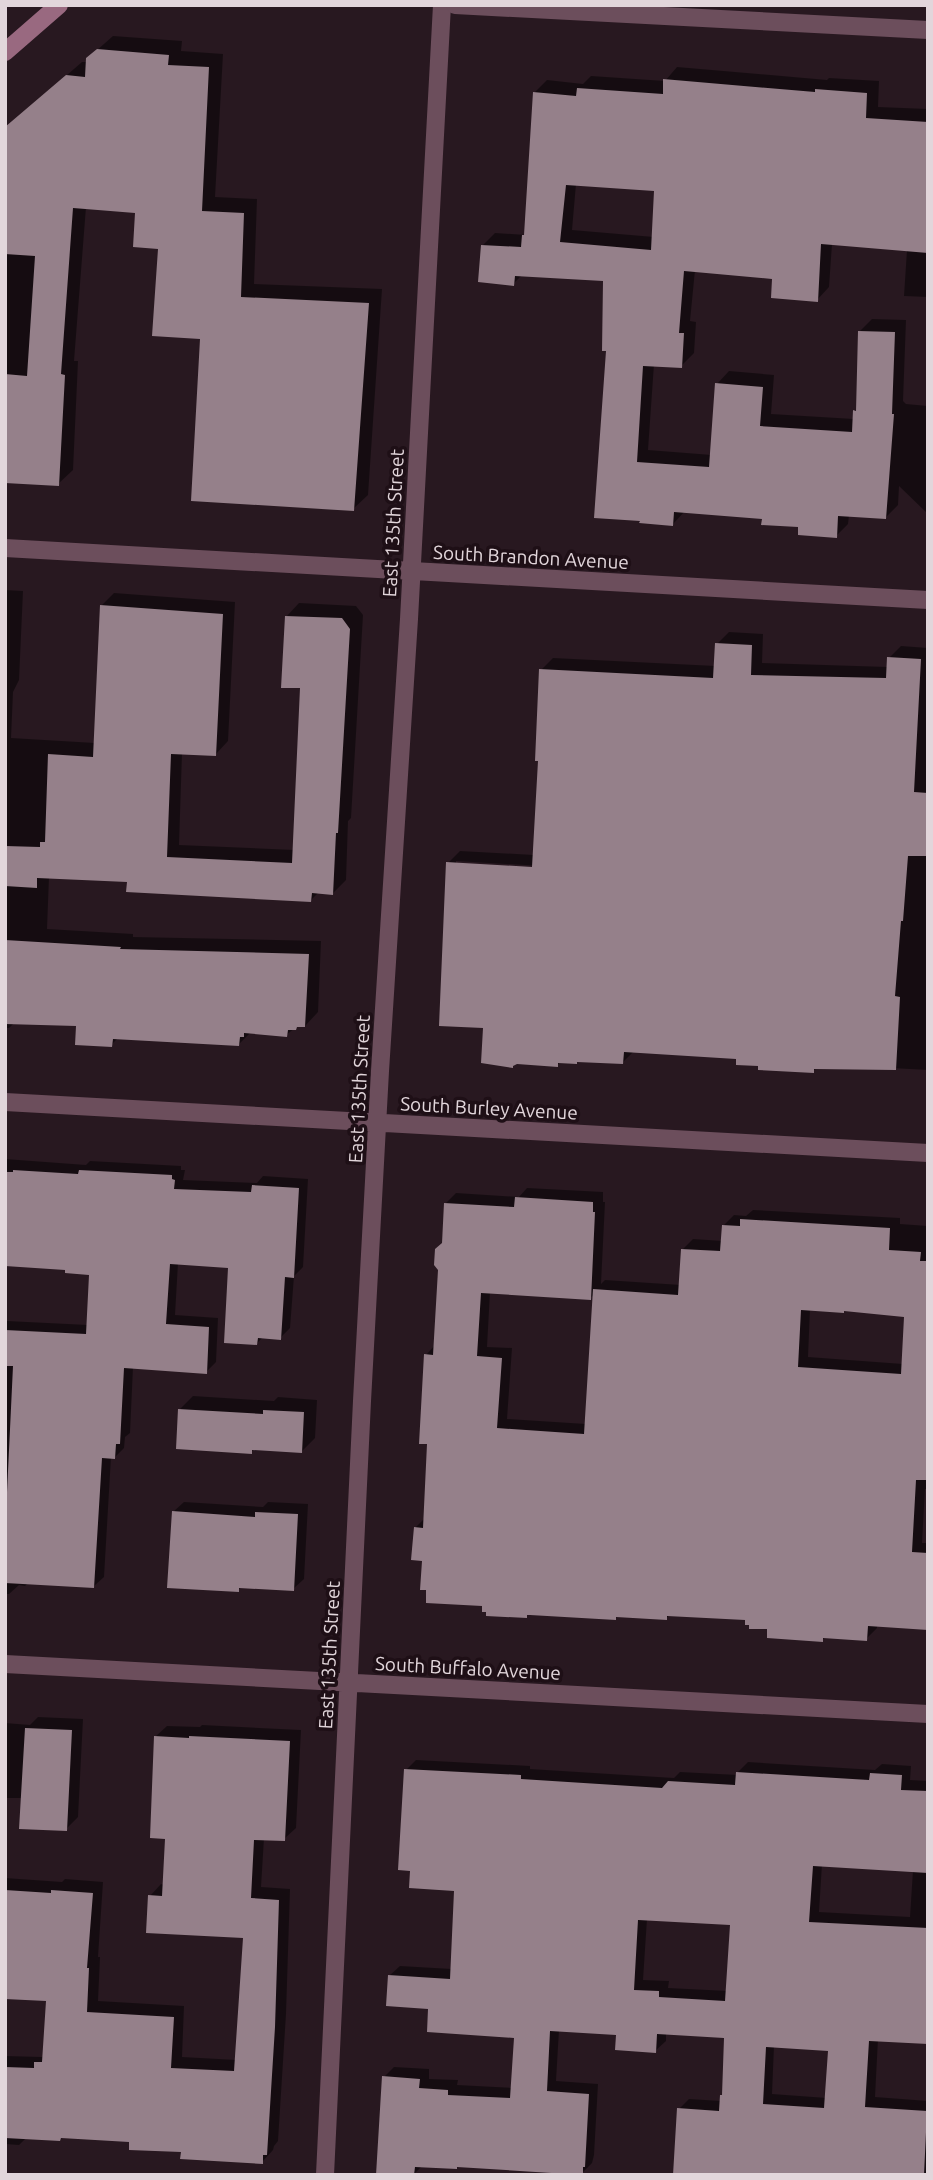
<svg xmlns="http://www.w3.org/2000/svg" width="933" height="2180" viewBox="0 0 933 2180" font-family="Ubuntu,sans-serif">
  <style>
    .shadow { fill: #0007; fill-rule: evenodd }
    .building { fill: #95808a; fill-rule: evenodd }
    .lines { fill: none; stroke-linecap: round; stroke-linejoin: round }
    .minor { stroke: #6c4e5c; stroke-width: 18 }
    .tertiary { stroke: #6c4e5c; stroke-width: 18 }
    .secondary { stroke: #996980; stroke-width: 18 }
    .labels { text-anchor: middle; stroke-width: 7; stroke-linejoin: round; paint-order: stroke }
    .street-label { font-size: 19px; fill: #e2d6db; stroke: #1e0f16 }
  </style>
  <rect width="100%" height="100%" fill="#281820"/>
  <path class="shadow" d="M113 36 182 41 181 51 223 54 215 197 257 199 254 284 382 289 368 495 353 509 202 338 160 247 137 211 86 207 74 361H78L73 470 58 484 5 481V129L82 62H87V59Z
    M677 67 827 80 829 78 879 81 878 107 928 109V297L904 296 907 250 832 244 829 287 817 300 774 277 695 270 690 321 696 322 694 353 681 366 654 364 648 450 712 455 717 384 729 371 774 375 771 414 854 419 855 411 858 408 860 331 872 319 906 320 903 401 906 404 928 406V514L899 486 898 505 886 517 849 515 848 524 836 536 800 525 764 518 685 511 673 524 641 522 608 350 605 279 522 275 513 284 483 245 495 233 526 235 534 93 547 80 583 84 591 76 665 81ZM576 184 656 189 654 237 572 230Z
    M5 590 23 591 19 680 13 692 11 738 95 743 101 606 114 593 235 602 228 741 215 755 182 753 179 845 295 850 302 686 286 617 299 603 356 606 363 615 351 818 348 821 346 880 333 893 319 892 311 900 128 881 49 877 47 929 133 934V937L321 941 318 1012 305 1026 299 1025 286 1035 251 1032 239 1044 119 1037 111 1045 77 1025 14 1023 9 1028H5Z
    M729 632 763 634 762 663 888 667 889 658 901 646 928 648V1070L855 1066 817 1067 813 1071 760 1065 738 1058 634 1051 623 1062H560L557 1065 485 1027 448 863 460 851 534 855 540 759 541 670 553 658 716 666 717 644ZM456 861 541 866V870L456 864Z
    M5 1159 86 1165 90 1161 181 1166V1170H185L183 1180 257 1183 263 1176 308 1179 303 1267 294 1276 290 1328 280 1338 263 1337 257 1343 230 1266 178 1263 175 1315 218 1318 216 1362 206 1372 133 1367 130 1433 125 1437 124 1448 114 1458 111 1457 104 1577 94 1586 29 1582 25 1586 19 1585 9 1594H5V1316L7 1321 88 1325 91 1273 67 1268 5 1265Z
    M527 1188 603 1192V1202H605L601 1284 605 1280 681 1285 683 1249 693 1239 723 1241V1226L734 1215 746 1216 753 1210 900 1218V1224L928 1226V1489H925L922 1543H928V1628L877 1625V1628L866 1639 825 1637 822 1640 769 1628 747 1618 670 1615 666 1618 618 1616 615 1618 529 1613 526 1616 484 1605 424 1559 415 1528 425 1518 429 1443 426 1355 435 1345 445 1204 456 1193 519 1197ZM490 1292 590 1298 595 1294 586 1424 507 1419 512 1348 487 1347ZM810 1309H845L905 1315 903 1364 808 1357Z
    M193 1396 274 1401 278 1397 317 1400 315 1438 302 1451 255 1448 251 1452 180 1409Z
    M184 1502 263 1507 268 1502 308 1504 304 1579 293 1589 242 1586 238 1590 173 1512Z
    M38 1717 83 1719 78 1817 66 1829 23 1798H5V1723L30 1725Z
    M202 1725 301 1730 296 1828 284 1839 264 1838 261 1887 290 1889 286 2014 278 2141 274 2146 273 2150 262 2162 182 2151 131 2140 63 2136 60 2139 26 2138 19 2145 5 2144V2056L42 2057 45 2054 47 1999 5 1997V1878L62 1882 65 1879 103 1882 98 1957H100L98 2001 184 2006 182 2057 237 2060 245 1937 150 1896 161 1884 164 1885 167 1837 155 1737 167 1726 200 1727Z
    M416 1760 530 1766V1769L674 1778 680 1772 738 1775V1772L748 1762 875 1770 882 1764 911 1766 910 1780 928 1781V2042L878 2039 875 2097 928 2101V2175H675L679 2109 689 2099 721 2101 724 2094 726 2037 666 2033V2041L655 2051 618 2034 559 2030 556 2081 598 2084 594 2155 592 2163 582 2173 458 2165H423L413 2175 384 2077 394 2067 429 2069V2079L458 2080 457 2085 513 2088 516 2036 430 2007 389 1976 400 1966 452 1969 456 1889 406 1770ZM822 1864 913 1870 910 1917 819 1912ZM647 1919 732 1923 728 1991 668 1988 669 1981 643 1980ZM774 2046 830 2049 827 2098 772 2094Z"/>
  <path class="building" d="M97 49 169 55 168 65 209 67 202 211 244 213 241 297 369 303 354 511 191 501 200 339 152 336 158 249 133 247 135 213 73 208 61 374 65 375 59 486 5 483V374L27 376 35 256 5 254V127L66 75 85 77 86 58Z
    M663 79 815 92V89L867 93 866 118 928 122V253L821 244 818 302 771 298 772 279 684 271 679 333H684L682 368 643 366 637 462 709 467 715 383 763 387 760 426 852 432 853 410 856 411 858 331 895 332 892 414H894L886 519 838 516 837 538 798 535V527L761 525 762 519 674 512 673 526 639 523 640 521 594 518 606 351H602L603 281 515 276 514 286 478 282 481 245 521 247 522 235H524L533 92 576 96 577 88 663 94ZM566 185 654 191 651 250 560 242Z
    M100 605 223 614 216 756 171 754 167 857 292 863 300 688H281L285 616 342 618 350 629 338 833H336L333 895 312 893 311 902 126 892 127 882 37 878V888L5 886V846L40 847V842H45L48 754 93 757Z
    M715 643 752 645 751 675 886 678 887 657 921 659 914 792 928 793V856H908L903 921H901L895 996 900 997 896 1070 814 1069V1073L758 1070V1066L736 1065V1059L624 1052 623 1064 577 1062V1064L558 1063V1067L517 1064 513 1066V1068L481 1063 483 1028 439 1026 446 862 532 867 538 761H535L539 669 713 678Z
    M5 940 121 947 120 949 309 954 305 1027H297L296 1030H288L287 1037 244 1033V1037H240L239 1046 113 1039 112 1047 75 1045 76 1026 5 1024Z
    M13 1170 78 1174 79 1170 172 1175V1179L175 1180 174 1189 251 1192 252 1185 299 1188 294 1278 285 1277 281 1340 258 1338 257 1345 224 1343 228 1268 170 1264 166 1324 209 1327 207 1374 124 1368 120 1444H116L115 1459 102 1458 94 1588 5 1583V1492H7L13 1366H5V1330L86 1334 89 1275 65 1273V1270L5 1266V1172H13Z
    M515 1197 593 1202V1212H595L591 1300 481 1293 477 1356 502 1358 497 1428 584 1434 593 1289 678 1295 681 1249 720 1251 722 1225 740 1226V1219L890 1228 889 1250 921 1252 920 1261H928V1480H916L912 1552 928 1553V1630L868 1626 867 1641 823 1638V1642L767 1638V1629H749V1625H745V1620L667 1616V1620L616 1617V1620L530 1615H527V1618L486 1616V1612H482V1606L426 1603V1590H420L422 1561 411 1560 414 1527 423 1528 427 1444H419L424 1354 433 1355 438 1270 434 1265 435 1249 442 1243 444 1203 514 1207ZM801 1310 844 1313V1311L904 1317 901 1374 798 1367Z
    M178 1409 263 1414V1410L304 1412 302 1453 252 1450V1454L176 1449Z
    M172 1511 255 1517V1512L298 1514 294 1591 239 1588V1592L167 1588Z
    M25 1728 72 1730 67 1831 19 1829Z
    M154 1736 189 1738V1736L290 1741 285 1841 254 1840 251 1898 279 1900 275 2027 267 2155H263V2164L180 2159 181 2152 129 2150V2142L61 2138 60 2141 5 2138V2067L34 2068V2062H42L46 2001 5 1999V1890L51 1893V1890L93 1893 87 1968H89L87 2012 174 2017 171 2068 234 2071 243 1938 146 1933 148 1895 162 1896 165 1839 150 1838Z
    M404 1769 521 1775V1779L662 1788 668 1781 735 1785 736 1772 869 1780 870 1773 902 1775 901 1790 928 1791V1873L813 1866 809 1922 928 1928V2044L869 2041 865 2107 927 2111 924 2175H673L677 2108 719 2111 720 2095H722L724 2038 657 2034 656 2053 615 2050 616 2035 550 2031 547 2091 589 2094 585 2167H583V2175L457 2167V2169L415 2167 414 2175H376L382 2076 420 2079 419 2088 448 2090V2095L510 2098 514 2038 427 2032 428 2009 386 2006 388 1975 450 1979 454 1891 409 1888 410 1871 398 1870ZM638 1920 730 1925 725 2001 659 1997V1991L634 1990ZM766 2047 828 2051 824 2108 763 2104Z"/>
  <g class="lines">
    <path class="minor" d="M5 548 928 600
      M5 1102 928 1153
      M5 1664 928 1714
      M325 2175 362 1401 380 1071 409 619 442 5"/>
    <path class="tertiary" d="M455 5 928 30"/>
    <path class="secondary" d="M5 52 59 5"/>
  </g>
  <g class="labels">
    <g class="street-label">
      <text transform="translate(393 523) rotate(-87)" y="7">East 135th Street</text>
      <text transform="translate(531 557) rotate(3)" y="7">South Brandon Avenue</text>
      <text transform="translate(359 1089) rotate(-87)" y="7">East 135th Street</text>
      <text transform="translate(489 1108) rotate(3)" y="7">South Burley Avenue</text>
      <text transform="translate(329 1655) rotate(-87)" y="7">East 135th Street</text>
      <text transform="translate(468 1668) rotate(3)" y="7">South Buffalo Avenue</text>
    </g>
  </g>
  <rect width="933" height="2180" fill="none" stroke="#e2d6db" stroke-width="14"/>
</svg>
